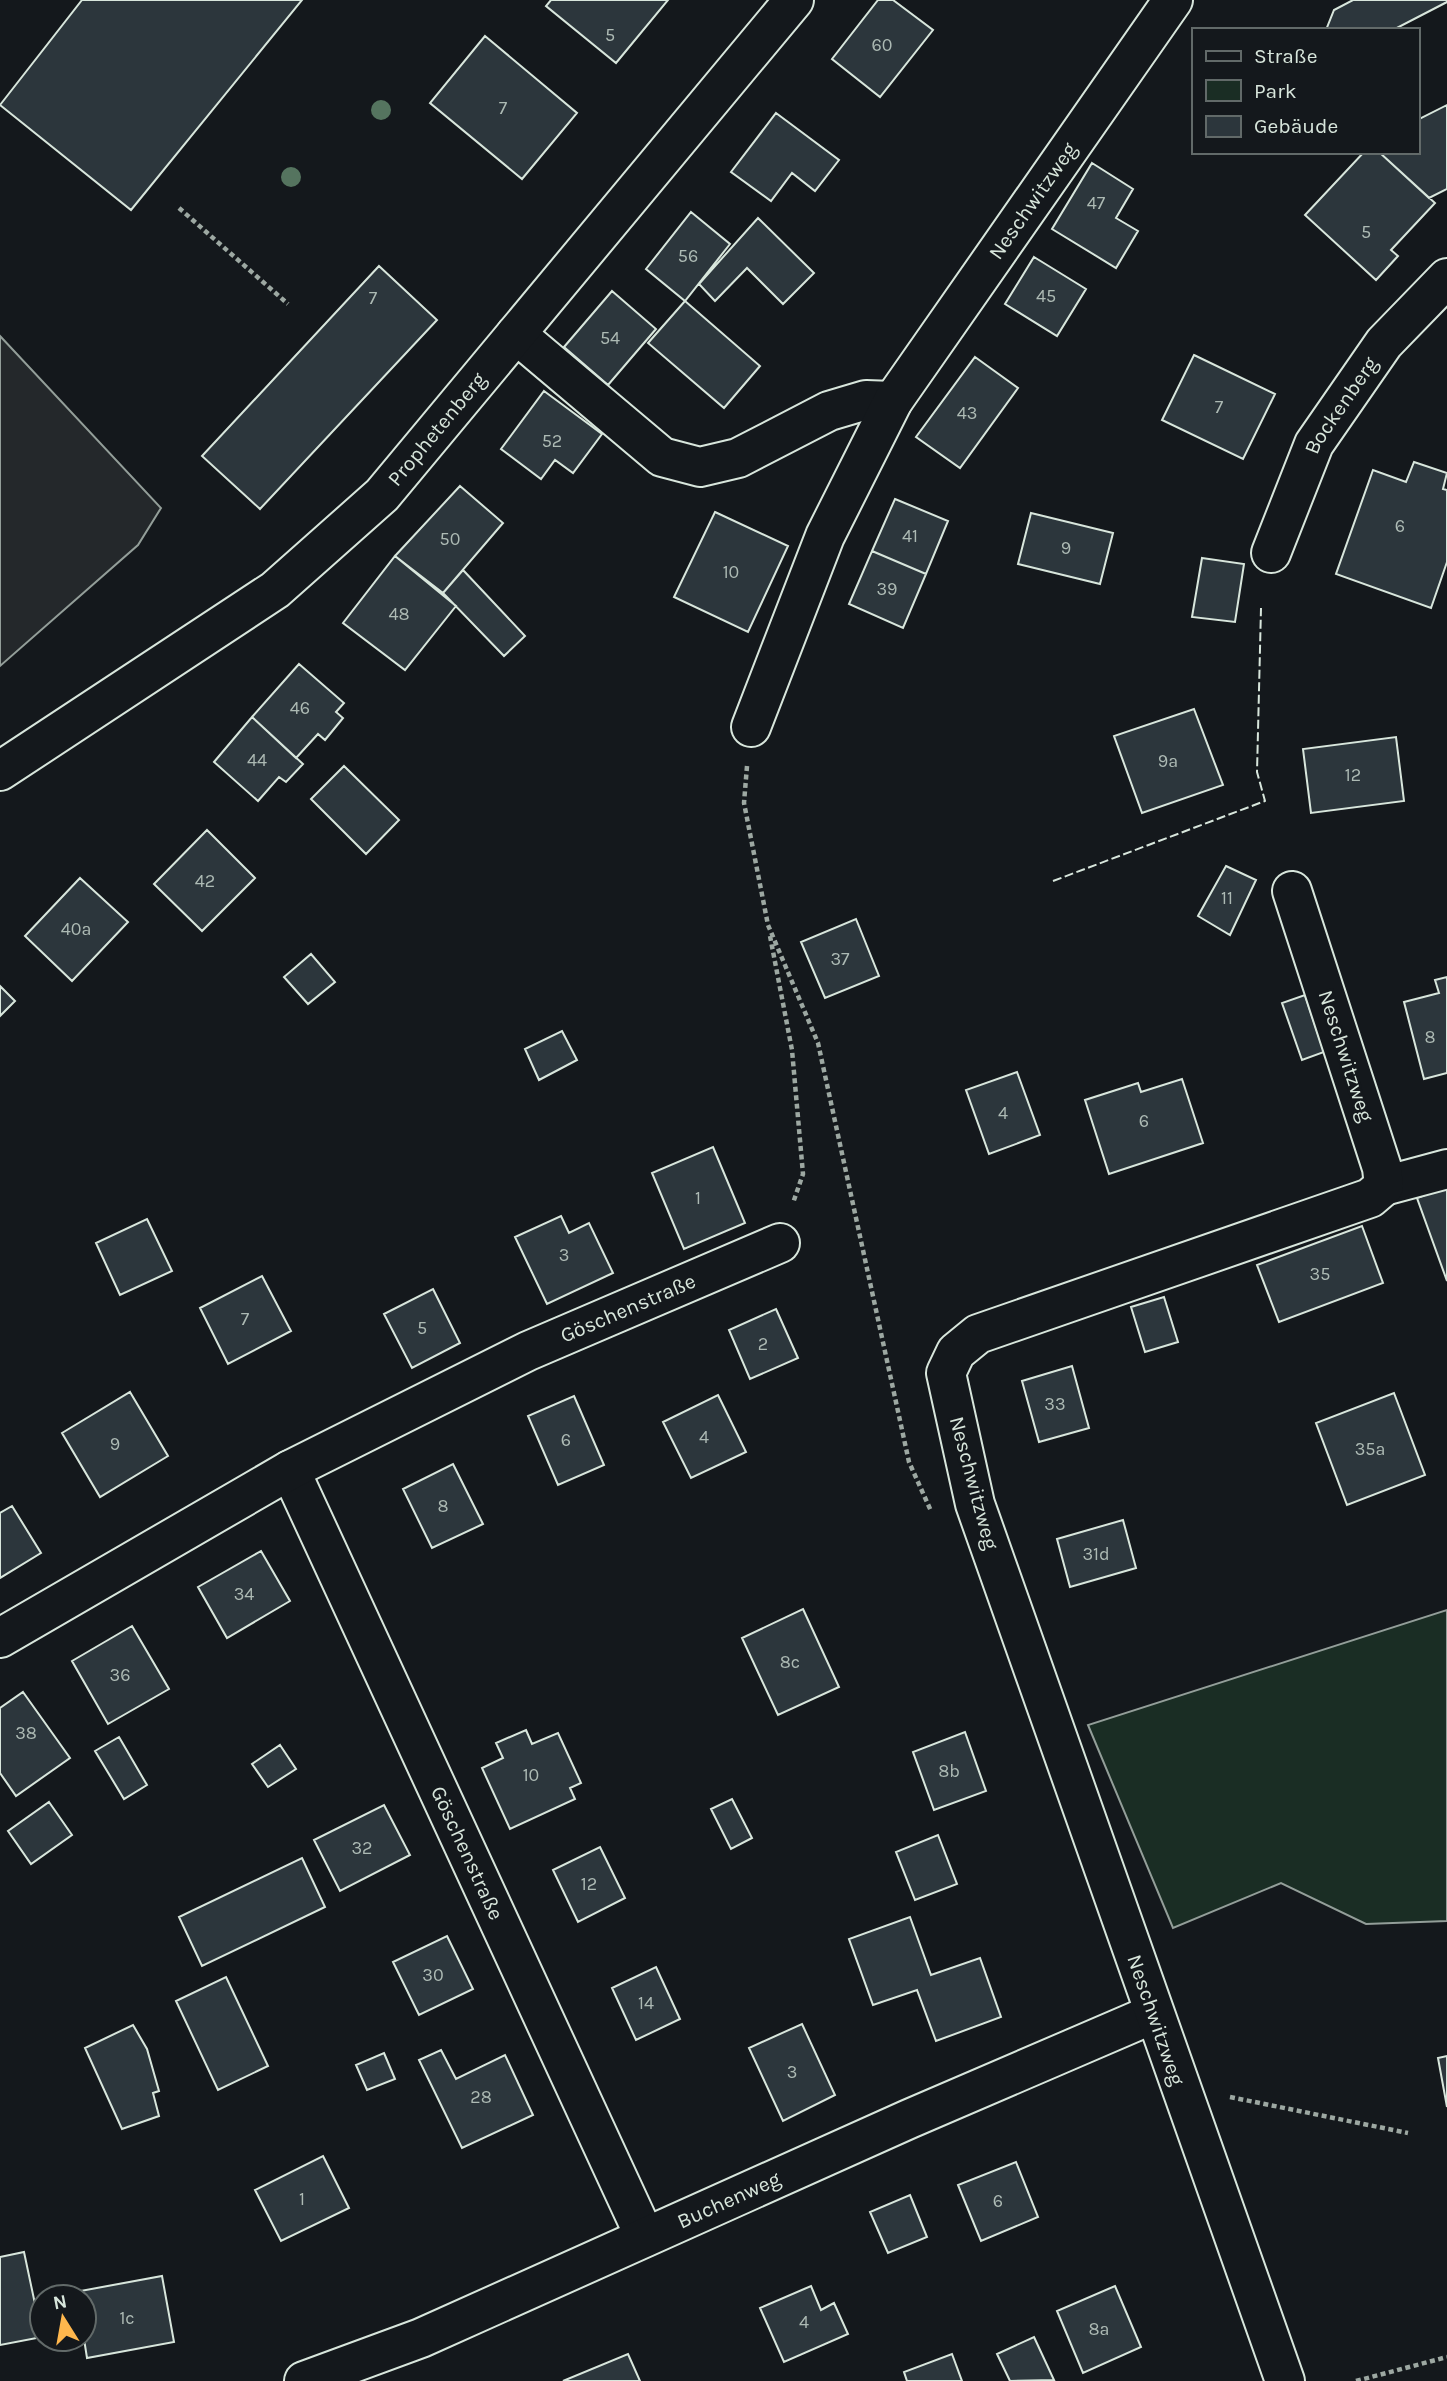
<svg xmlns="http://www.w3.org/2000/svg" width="1447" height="2381" viewBox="0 0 1447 2381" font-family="Karla,sans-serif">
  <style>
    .green { fill: #1a2d24; stroke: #939e99; stroke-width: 2 }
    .parking { fill: #24282b; stroke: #939e99; stroke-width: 2 }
    .building { fill: #2c363c; stroke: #d8e6dc; stroke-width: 2 }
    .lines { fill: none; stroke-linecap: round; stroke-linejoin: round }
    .minor-casing { stroke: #d8e6dc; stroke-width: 42 }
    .path { stroke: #9da8a2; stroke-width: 4.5; stroke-dasharray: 5 3.5; stroke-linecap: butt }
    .minor { stroke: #14181c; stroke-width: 38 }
    .fence { stroke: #d8e6dc; stroke-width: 2; stroke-dasharray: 9 3.5; stroke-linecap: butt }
    .tree { fill: #55745f }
    .labels { text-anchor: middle; stroke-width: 5; stroke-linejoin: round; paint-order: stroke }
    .number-label { font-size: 18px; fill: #adbab4 }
    .street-label { font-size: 21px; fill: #d8e6dc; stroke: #14181c }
  </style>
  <rect width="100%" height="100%" fill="#14181c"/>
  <path class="green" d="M1447 1610V1921L1366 1924 1281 1883 1173 1928 1088 1725Z"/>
  <path class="parking" d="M0 336 161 508 138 545 0 666Z"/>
  <path class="building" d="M82 0H302L131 210 0 105Z
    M551 0H668L616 63 546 6Z
    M878 0H893L933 30 880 97 832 59Z
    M1353 0H1447V2L1393 30H1326L1334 10Z
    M485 36 577 113 522 179 430 103Z
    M1447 105V189L1429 198 1379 152H1417V120Z
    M776 113 839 160 815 191 792 173 771 201 731 172Z
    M1364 152H1379L1435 203 1391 250 1398 256 1376 280 1305 215Z
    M1092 163 1133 189 1116 218 1138 231 1116 268 1052 229Z
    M691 212 730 244 685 301 646 269Z
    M758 218 814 273 783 304 747 268 715 301 699 284Z
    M1034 257 1086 289 1057 336 1005 304Z
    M379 266 437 320 260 509 202 456Z
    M612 291 656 329 608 385 564 347Z
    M685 301 760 366 724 408 648 343Z
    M1194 355 1275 394 1243 459 1162 420Z
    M975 357 1018 388 960 468 916 437Z
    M544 391 602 434 573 473 555 460 541 479 501 449Z
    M1414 462 1447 473 1443 489 1447 490V562L1431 608 1336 574 1373 470 1406 482Z
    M460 486 503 523 443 593 395 556Z
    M895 499 948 521 926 574 872 551Z
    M715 512 788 546 748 632 674 597Z
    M1031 513 1113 533 1100 584 1018 564Z
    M872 551 926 574 903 628 849 604Z
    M395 556 456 606 405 670 343 623Z
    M1202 558 1244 564 1235 622 1192 617Z
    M463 570 525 636 504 656 443 593Z
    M299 664 344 703 336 712 343 718 325 740 318 734 296 758 252 717Z
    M1194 709 1223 785 1142 813 1114 736Z
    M252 717 303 764 286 782 279 777 258 801 214 762Z
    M1396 737 1404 801 1311 813 1303 749Z
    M344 766 399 820 366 854 311 799Z
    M207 830 255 878 202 931 154 884Z
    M1226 866 1256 880 1230 935 1198 916Z
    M80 878 128 922 72 981 25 936Z
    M856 919 879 976 825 998 801 942Z
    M311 954 335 982 308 1004 284 977Z
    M1447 977V1073L1424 1079 1404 1002 1439 993 1435 980Z
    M0 986 15 1001 0 1016Z
    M1305 995 1324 1052 1302 1060 1282 1003Z
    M562 1031 577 1060 539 1080 525 1049Z
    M1017 1072 1040 1135 989 1154 966 1090Z
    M1182 1079 1203 1143 1109 1174 1085 1100 1138 1083 1141 1092Z
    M713 1147 745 1223 684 1249 652 1173Z
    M1447 1187V1281L1417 1198Z
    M561 1216 569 1233 589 1223 613 1273 547 1304 515 1237Z
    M147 1219 172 1271 120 1295 96 1243Z
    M1362 1226 1383 1283 1279 1322 1257 1265Z
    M262 1276 291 1331 228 1364 200 1308Z
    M433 1289 460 1343 412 1368 384 1314Z
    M1164 1297 1178 1342 1145 1352 1131 1307Z
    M776 1309 798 1358 750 1379 729 1330Z
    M1072 1366 1089 1428 1039 1442 1022 1381Z
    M130 1392 168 1456 100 1497 62 1433Z
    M1394 1393 1425 1475 1347 1505 1316 1423Z
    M718 1395 746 1452 691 1478 663 1422Z
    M574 1396 604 1465 558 1485 528 1416Z
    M453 1464 483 1524 432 1548 403 1489Z
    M12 1506 41 1553 0 1578V1513Z
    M1123 1520 1136 1568 1070 1587 1057 1539Z
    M261 1551 290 1601 227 1638 198 1587Z
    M803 1609 839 1687 778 1715 742 1638Z
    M132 1626 169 1689 108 1724 72 1661Z
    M23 1692 70 1758 16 1796 0 1773V1708Z
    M526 1730 532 1744 558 1733 581 1783 570 1788 575 1799 510 1829 482 1768 503 1758 496 1743Z
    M965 1732 986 1791 934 1810 913 1752Z
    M119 1737 147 1785 124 1799 95 1751Z
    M280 1745 296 1769 268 1787 252 1764Z
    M732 1799 752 1838 731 1849 711 1809Z
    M49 1802 72 1835 31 1864 8 1831Z
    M384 1805 410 1855 340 1891 314 1840Z
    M938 1835 957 1884 915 1900 896 1852Z
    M600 1847 625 1898 578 1922 553 1870Z
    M302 1858 325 1907 202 1966 179 1917Z
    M910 1917 931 1975 980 1958 1001 2017 936 2041 917 1990 873 2005 849 1939Z
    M447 1936 473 1989 419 2015 393 1962Z
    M656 1967 680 2019 636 2040 612 1988Z
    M226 1977 268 2066 218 2090 176 2001Z
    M802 2024 835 2095 783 2121 749 2048Z
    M133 2025 147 2049 159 2091 153 2093 159 2116 122 2129 85 2048Z
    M441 2050 456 2079 505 2055 533 2115 462 2148 419 2060Z
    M384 2053 395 2079 367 2090 356 2065Z
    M1447 2056V2107L1438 2058Z
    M323 2156 349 2208 281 2241 255 2190Z
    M1016 2162 1038 2217 981 2241 958 2185Z
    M910 2195 927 2237 888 2253 870 2212Z
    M24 2252 42 2337 0 2345V2257Z
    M162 2276 174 2342 87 2358 84 2339V2297H76L75 2292Z
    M811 2286 821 2310 834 2303 848 2334 784 2362 760 2308Z
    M1115 2286 1141 2347 1083 2373 1057 2311Z
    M1034 2337 1054 2380 1010 2381 997 2354Z
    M628 2354 640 2381H563Z
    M952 2354 962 2381H907L904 2372Z"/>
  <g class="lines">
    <g class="minor-casing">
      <g id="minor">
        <path d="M516 334 662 457 700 467 738 458 829 411 866 400 893 401"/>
        <path id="s1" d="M1271 553 1314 444 1384 343 1447 278"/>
        <path id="s2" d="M751 727 825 536 893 401 1173 0"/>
        <path id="s3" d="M0 771 275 590 382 495 794 0"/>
        <path d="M1384 1186 1447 1169"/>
        <path id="s4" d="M290 1470 645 2237"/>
        <path id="s5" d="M0 1638 290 1470 528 1351 780 1243"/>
        <path id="s6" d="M304 2381 421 2338 909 2119 1153 2014"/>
        <path d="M1285 2381 975 1504 946 1373 956 1352 978 1334 1370 1198 1384 1186 1382 1168 1292 891"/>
      </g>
    </g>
    <path class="path" d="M179 208 288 304
      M747 766 744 803 768 925 818 1043 909 1462 931 1511
      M770 936 792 1050 803 1174 793 1203
      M1230 2097 1408 2133
      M1356 2381 1447 2357"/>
    <use href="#minor" class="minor"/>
    <path class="fence" d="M1053 881 1265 801 1257 772 1261 608"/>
  </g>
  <g class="tree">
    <circle cx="381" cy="110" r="10"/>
    <circle cx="291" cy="177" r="10"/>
  </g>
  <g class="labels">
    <g class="number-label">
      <text x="610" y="41">5</text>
      <text x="882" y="51">60</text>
      <text x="503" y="114">7</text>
      <text x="1096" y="209">47</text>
      <text x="1366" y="238">5</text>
      <text x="688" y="262">56</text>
      <text x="1046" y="302">45</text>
      <text x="373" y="304">7</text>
      <text x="610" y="344">54</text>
      <text x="1219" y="413">7</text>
      <text x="967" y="419">43</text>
      <text x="552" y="447">52</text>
      <text x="1400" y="532">6</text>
      <text x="910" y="542">41</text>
      <text x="450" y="545">50</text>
      <text x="1066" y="554">9</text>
      <text x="731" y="578">10</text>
      <text x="887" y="595">39</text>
      <text x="399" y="620">48</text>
      <text x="300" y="714">46</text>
      <text x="257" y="766">44</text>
      <text x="1168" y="767">9a</text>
      <text x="1353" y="781">12</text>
      <text x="205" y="887">42</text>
      <text x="1227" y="904">11</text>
      <text x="76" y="935">40a</text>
      <text x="840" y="965">37</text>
      <text x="1430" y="1043">8</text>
      <text x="1003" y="1119">4</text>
      <text x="1144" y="1127">6</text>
      <text x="698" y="1204">1</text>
      <text x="564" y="1261">3</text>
      <text x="1320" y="1280">35</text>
      <text x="245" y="1325">7</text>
      <text x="422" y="1334">5</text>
      <text x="763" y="1350">2</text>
      <text x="1055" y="1410">33</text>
      <text x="704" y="1443">4</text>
      <text x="566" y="1446">6</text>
      <text x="115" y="1450">9</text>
      <text x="1370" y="1455">35a</text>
      <text x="443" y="1512">8</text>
      <text x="1096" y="1560">31d</text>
      <text x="244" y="1600">34</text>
      <text x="790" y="1668">8c</text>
      <text x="120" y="1681">36</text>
      <text x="26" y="1739">38</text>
      <text x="949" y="1777">8b</text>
      <text x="531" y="1781">10</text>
      <text x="362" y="1854">32</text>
      <text x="589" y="1890">12</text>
      <text x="433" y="1981">30</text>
      <text x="646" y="2009">14</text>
      <text x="792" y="2078">3</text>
      <text x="481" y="2103">28</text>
      <text x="302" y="2205">1</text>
      <text x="998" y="2207">6</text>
      <text x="127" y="2324">1c</text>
      <text x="804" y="2328">4</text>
      <text x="1099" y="2335">8a</text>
    </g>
    <g class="street-label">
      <text dy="7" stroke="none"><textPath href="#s2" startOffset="600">Neschwitzweg</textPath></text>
      <text dy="7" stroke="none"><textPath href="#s1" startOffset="164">Bockenberg</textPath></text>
      <text dy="7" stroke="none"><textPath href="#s3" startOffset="558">Prophetenberg</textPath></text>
      <text transform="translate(1346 1056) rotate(72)" y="7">Neschwitzweg</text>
      <text dy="7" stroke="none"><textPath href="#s5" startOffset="710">Göschenstraße</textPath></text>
      <text transform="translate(974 1483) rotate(75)" y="7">Neschwitzweg</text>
      <text dy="7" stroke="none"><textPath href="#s4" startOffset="422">Göschenstraße</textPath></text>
      <text transform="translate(1156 2020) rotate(71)" y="7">Neschwitzweg</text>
      <text dy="7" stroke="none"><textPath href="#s6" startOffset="462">Buchenweg</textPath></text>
    </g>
  </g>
  <rect x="1192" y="28" width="228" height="126" fill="#14181c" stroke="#626a69" stroke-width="2"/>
  <rect x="1206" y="51" width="35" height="10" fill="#14181c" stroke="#626a69" stroke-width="2"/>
  <text x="1254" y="63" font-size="21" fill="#d8e6dc">Straße</text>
  <rect x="1206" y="80" width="35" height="21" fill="#1a2d24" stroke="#626a69" stroke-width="2"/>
  <text x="1254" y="98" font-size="21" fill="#d8e6dc">Park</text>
  <rect x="1206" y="116" width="35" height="21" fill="#2c363c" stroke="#626a69" stroke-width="2"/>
  <text x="1254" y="133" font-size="21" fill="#d8e6dc">Gebäude</text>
  <g transform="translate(63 2318) rotate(349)"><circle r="33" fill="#14181c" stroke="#626a69" stroke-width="2"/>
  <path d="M0-5L12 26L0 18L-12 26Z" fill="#ffb74d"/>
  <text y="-10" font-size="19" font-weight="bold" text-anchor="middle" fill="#d8e6dc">N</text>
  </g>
</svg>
